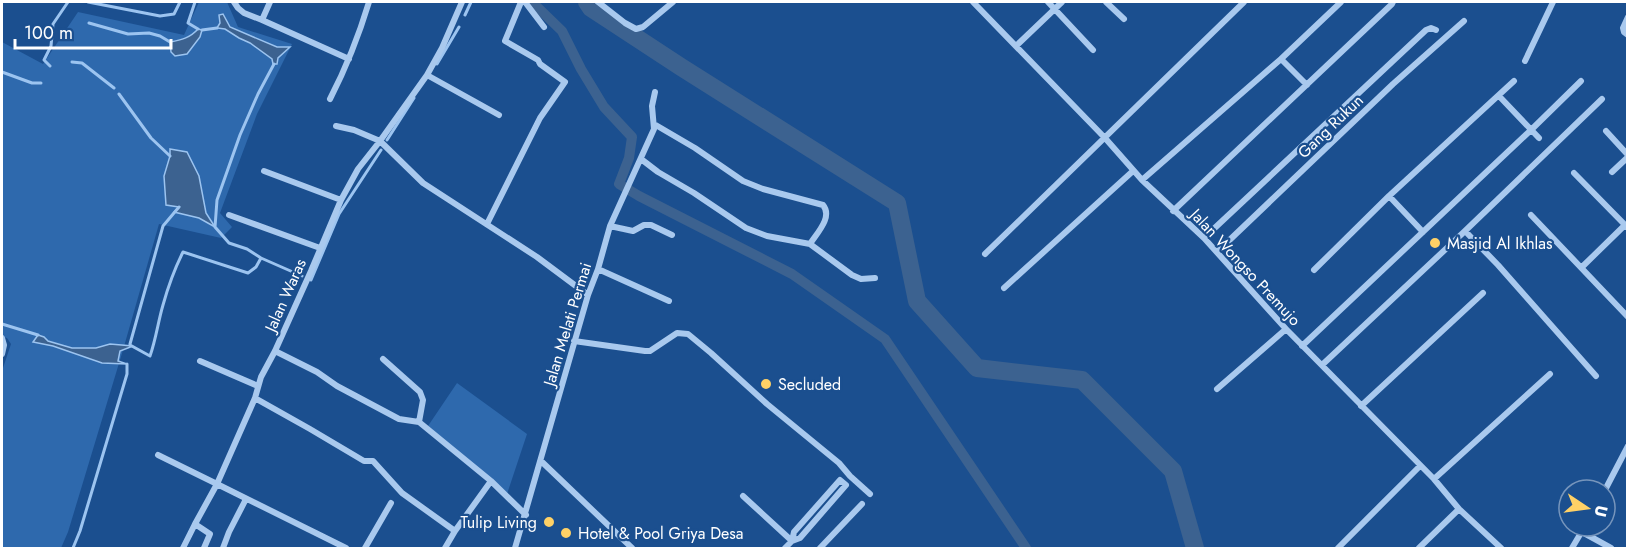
<svg xmlns="http://www.w3.org/2000/svg" width="1629" height="550" viewBox="0 0 1629 550" font-family="Jost,sans-serif">
  <style>
    .green { fill: #2e69ad }
    .water { fill: #3c6290; stroke: #9cc4f0; stroke-width: 1.5 }
    .lines { fill: none; stroke-linecap: round; stroke-linejoin: round }
    .stream { stroke: #9cc4f0; stroke-width: 3 }
    .canal { stroke: #3c6290; stroke-width: 10 }
    .river { stroke: #3c6290; stroke-width: 18 }
    .street { stroke: #a9c9ee; stroke-width: 6 }
    .poi-dot { fill: #ffd166; stroke: #1b4f8f; stroke-width: 2 }
    .labels { text-anchor: middle; stroke-width: 4.5; stroke-linejoin: round; paint-order: stroke }
    .street-label { font-size: 16px; fill: #fff; stroke: #1b4f8f }
    .poi-label { font-size: 16px; fill: #fff; stroke: #1b4f8f; text-anchor: start }
  </style>
  <rect width="100%" height="100%" fill="#1b4f8f"/>
  <path class="green" d="M199 2H227L238 27 292 44 257 114 220 213 232 227 221 238 159 224 123 350 68 532 61 548H2V371L11 344 7 338 2 337V42L43 64 78 12 184 35Z
    M457 383 527 434 507 494 428 426Z"/>
  <path class="water" d="M223 14 230 27 277 47H290L278 58 277 64H273L272 59 250 43 239 38 225 29 217 28 220 23 219 15Z
    M198 29 202 30 200 37 187 54 175 56 171 52 170 42C181 40 190 38 198 29Z
    M170 149 187 152 199 176 206 213 215 227 199 218 174 212 179 207 166 205 164 176 170 156Z
    M38 335 44 337 48 341 72 348H96L110 344 133 346 120 351 118 361 127 364 102 363 53 346 33 342Z"/>
  <g class="lines">
    <path class="stream" d="M88 2 160 16 174 14 180 2
      M195 2 188 23 198 29
      M465 15 471 2
      M89 23 128 34 149 33 160 36 170 42
      M202 30 217 28
      M72 62 82 63 114 88
      M274 64 258 94 240 135 217 200 215 227 229 243 247 249 261 258 302 276
      M437 64 459 27
      M50 66 44 60 51 46 53 24 68 2
      M2 72 32 83H41
      M119 94 151 138 170 156
      M387 140 414 98
      M310 279 311 280 339 214 381 150
      M2 324 38 335
      M130 344 163 226 179 207
      M130 345 150 356C156 339 158 322 163 305 168 287 174 270 183 252L248 273 256 267 261 258
      M73 548 80 531 127 374V364"/>
    <path class="canal" d="M532 2 562 31 581 69 604 107 632 137 629 158 619 184 639 196 792 274 885 339 1026 548"/>
    <path class="river" d="M587 2 591 8 681 67 897 203 917 301 977 368 1082 380 1173 471 1195 548"/>
    <path class="street" d="M234 2 238 8 244 13 262 20 349 59
      M525 2 544 27
      M598 2 625 23 636 29 643 27 673 2
      M973 2 1105 138 1142 180 1204 238 1286 329 1434 479 1459 509 1501 548
      M1048 2 1093 50
      M1106 2 1124 19
      M1628 17 1623 28 1624 32 1628 35
      M262 20 270 2
      M1016 46 1062 2
      M1281 59 1307 85
      M1525 61 1553 2
      M427 75 499 115
      M1499 96 1539 138
      M330 99C346 68 359 35 369 2
      M336 126 354 130 380 141 423 183 537 257 588 295
      M1606 131 1628 155
      M641 159 658 172 694 193 746 228 767 236 810 244C817 233 833 217 823 205L763 189 743 181 695 148 654 124
      M264 171 341 200
      M1612 172 1628 157
      M1574 173 1628 228
      M1142 180 1281 59 1341 2
      M1389 196 1423 232
      M1173 211 1392 4 1393 2
      M229 215 320 248
      M1531 215 1628 317
      M487 224 540 118 565 82 540 64 538 60 505 41 521 2
      M610 226 633 231 644 225H651L672 235
      M1465 231 1498 265 1596 376
      M1204 238 1426 30 1431 28 1436 30
      M810 244 852 275 861 279 875 278
      M1217 252 1393 84 1464 21
      M985 254 1244 2
      M1582 267 1625 225
      M598 269 669 301
      M1314 270 1389 196 1514 81
      M1004 288 1133 171
      M2 338 4 345 2 354
      M574 341 645 351H650L677 333 688 334 711 353 767 404 839 463 850 476 870 494
      M1302 346 1531 130 1581 81
      M275 351 317 372 337 386 399 419 419 422 491 481 526 515
      M383 359 420 392 423 400 419 422
      M200 361 258 386
      M1322 365 1465 231 1602 99
      M1217 389 1286 329
      M255 398 310 429 364 461H373L402 493 455 531 445 548
      M1361 406 1483 293
      M158 455 217 484 195 524 183 548
      M541 461 632 548
      M1434 479 1550 374
      M1605 490 1628 446
      M743 496 792 541
      M195 524 210 534 204 548
      M455 531 491 481
      M1582 532 1611 548
      M223 548 229 532 246 499
      M346 548 217 484 255 398 261 377 275 351 311 271 341 200 358 169 380 141 427 75 442 48 462 2
      M365 548 391 503
      M515 548 588 295 598 269 610 226 654 129 652 106 655 92
      M785 548 792 541 794 532 840 480 846 485 800 538 792 541
      M820 548 862 504
      M1338 548 1420 466
      M1419 548 1459 509
      M1572 548 1585 526"/>
  </g>
  <g class="poi-dot">
    <circle cx="1435" cy="243" r="6"/>
    <circle cx="766" cy="384" r="6"/>
    <circle cx="549" cy="522" r="6"/>
    <circle cx="566" cy="533" r="6"/>
  </g>
  <g class="labels">
    <g class="street-label">
      <text transform="translate(1330 126) rotate(-44)" y="6">Gang Rukun</text>
      <text transform="translate(1246 267) rotate(47)" y="6">Jalan Wongso Premujo</text>
      <text transform="translate(285 295) rotate(-66)" y="6">Jalan Waras</text>
      <text transform="translate(567 324) rotate(-73)" y="6">Jalan Melati Permai</text>
    </g>
    <g class="poi-label">
      <text x="1447" y="249">Masjid Al Ikhlas</text>
      <text x="778" y="390">Secluded</text>
      <text x="537" y="528" text-anchor="end">Tulip Living</text>
      <text x="578" y="539">Hotel &amp; Pool Griya Desa</text>
    </g>
  </g>
  <rect width="1629" height="550" fill="none" stroke="#ffffff" stroke-width="6"/>
  <g transform="translate(1587 508) rotate(103)"><circle r="28" fill="#1b4f8f" stroke="#7695bc" stroke-width="1.5"/>
  <path d="M0-4.5L10 22L0 15L-10 22Z" fill="#ffd166"/>
  <text y="-9" font-size="16" font-weight="bold" text-anchor="middle" fill="#ffffff">U</text>
  </g>
  <path d="M15 39v9h156v-9" fill="none" stroke="#ffffff" stroke-width="3"/>
  <text x="24" y="39" font-size="18" fill="#ffffff" stroke="#1b4f8f" stroke-width="4.5" paint-order="stroke">100 m</text>
</svg>
